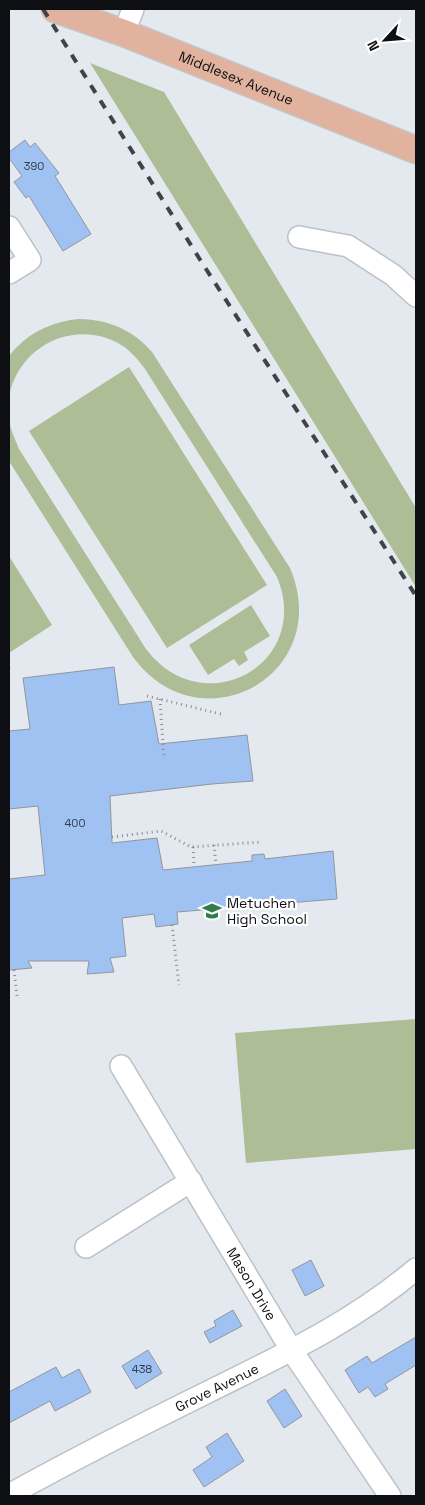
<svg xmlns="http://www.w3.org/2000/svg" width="425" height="1505" viewBox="0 0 425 1505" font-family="'Space Grotesk',sans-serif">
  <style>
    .green { fill: #adbd96 }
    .building { fill: #a0c2f3; stroke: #92969b }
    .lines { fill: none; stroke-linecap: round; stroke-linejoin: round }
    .minor-casing { stroke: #bcc1c7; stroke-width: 24 }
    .major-casing { stroke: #c5c5c6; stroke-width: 29 }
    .path { stroke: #8a8d92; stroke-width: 3; stroke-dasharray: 1 4; stroke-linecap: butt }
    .minor { stroke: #fff; stroke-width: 21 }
    .major { stroke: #e1b29d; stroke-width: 26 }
    .rail { stroke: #414347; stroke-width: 4; stroke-dasharray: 9 9; stroke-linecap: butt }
    .labels { text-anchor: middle; stroke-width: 4.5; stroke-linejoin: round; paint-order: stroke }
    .number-label { font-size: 11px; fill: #323c4a }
    .street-label { font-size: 14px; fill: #0e0f12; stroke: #fff }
    .poi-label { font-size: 14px; fill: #0e0f12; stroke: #fff; text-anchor: start }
  </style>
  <rect width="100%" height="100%" fill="#e4e9ef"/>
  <path class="green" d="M90 63 164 92 416 508V587Z
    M78 319C108 319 133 330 152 352L290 568C335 674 201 749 133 657L9 461V421L12 432 19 449 146 649C204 725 313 663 277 577L145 369C137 358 129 349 118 343 72 319 18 347 9 397 9 388 7 364 9 357 10 354 14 350 16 348 33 330 54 322 78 319Z
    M129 367 267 585 167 648 29 431Z
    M9 556 52 625 9 653Z
    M251 605 270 636 244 652 248 660 239 666 234 659 208 675 189 645Z
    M416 1019V1149L246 1163 235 1033Z"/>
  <path class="building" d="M25 140 30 147 35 143 59 173 55 176 91 234 63 251 29 196 26 198 14 182 22 176 9 158V152Z
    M114 667 119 705 151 701 159 744 247 735 253 781 212 784 110 796 112 843 157 838 163 870 252 861V855L264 854 265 859 333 851 337 899 177 912 178 924 156 927 154 914 122 918 126 956 110 958 114 972 87 974 89 961H28L32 968 9 970V879L45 875 38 806 9 809V731L30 729 23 678Z
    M311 1260 324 1286 305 1296 292 1270Z
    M233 1310 242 1326 210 1343 204 1332 216 1326 214 1321Z
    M416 1337V1365L385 1384 388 1389 375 1397 368 1387 359 1393 345 1370 367 1356 372 1363Z
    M148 1350 162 1373 136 1389 122 1366Z
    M56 1367 62 1378 79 1369 91 1392 55 1411 50 1401 9 1423V1392Z
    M285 1389 302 1416 284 1428 267 1401Z
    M227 1433 244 1461 204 1487 193 1470 212 1457 206 1447Z"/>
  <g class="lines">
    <g class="minor-casing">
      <g id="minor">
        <path d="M124 33 133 9"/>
        <path d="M9 227 30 260 9 273"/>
        <path d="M299 237 348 246 393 275 416 296"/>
        <path id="s1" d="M121 1066 292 1351 390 1496"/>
        <path d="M86 1247 191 1181"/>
        <path id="s2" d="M9 1495C74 1459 141 1425 208 1392 282 1355 352 1323 416 1269"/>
      </g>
    </g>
    <g class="major-casing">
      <g id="major">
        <path id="s3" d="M55 9 124 33 416 150"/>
      </g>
    </g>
    <path class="path" d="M9 668 13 665
      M147 696 221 714
      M160 699 164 759
      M112 837 161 831 191 847 261 842
      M214 845 216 864
      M193 847 194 866
      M172 925 179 985
      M14 970 17 996"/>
    <use href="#minor" class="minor"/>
    <use href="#major" class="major"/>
    <path class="rail" d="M43 9 199 258 416 596"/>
  </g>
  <defs>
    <g id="school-bare" transform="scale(1.5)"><path d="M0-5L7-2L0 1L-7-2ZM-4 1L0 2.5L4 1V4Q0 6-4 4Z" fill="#327c4a" stroke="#fff" stroke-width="2.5" paint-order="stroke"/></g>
  </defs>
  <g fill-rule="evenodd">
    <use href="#school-bare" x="212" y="911"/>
  </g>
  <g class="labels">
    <g class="number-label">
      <text x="34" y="170">390</text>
      <text x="75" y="827">400</text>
      <text x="142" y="1373">438</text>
    </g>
    <g class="street-label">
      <text dy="5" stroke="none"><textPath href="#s3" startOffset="194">Middlesex Avenue</textPath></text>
      <text dy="5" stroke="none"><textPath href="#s1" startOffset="254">Mason Drive</textPath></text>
      <text dy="5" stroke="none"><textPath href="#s2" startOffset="234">Grove Avenue</textPath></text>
    </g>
    <g class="poi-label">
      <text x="227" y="908">Metuchen<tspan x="227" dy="16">High School</tspan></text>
    </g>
  </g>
  <rect width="425" height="1505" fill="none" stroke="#0e0f12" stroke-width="20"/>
  <g transform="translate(385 40) rotate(244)" stroke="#ffffff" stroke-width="4" paint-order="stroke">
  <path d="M0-4L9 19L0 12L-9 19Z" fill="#0e0f12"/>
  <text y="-8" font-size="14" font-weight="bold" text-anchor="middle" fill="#0e0f12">N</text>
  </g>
</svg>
